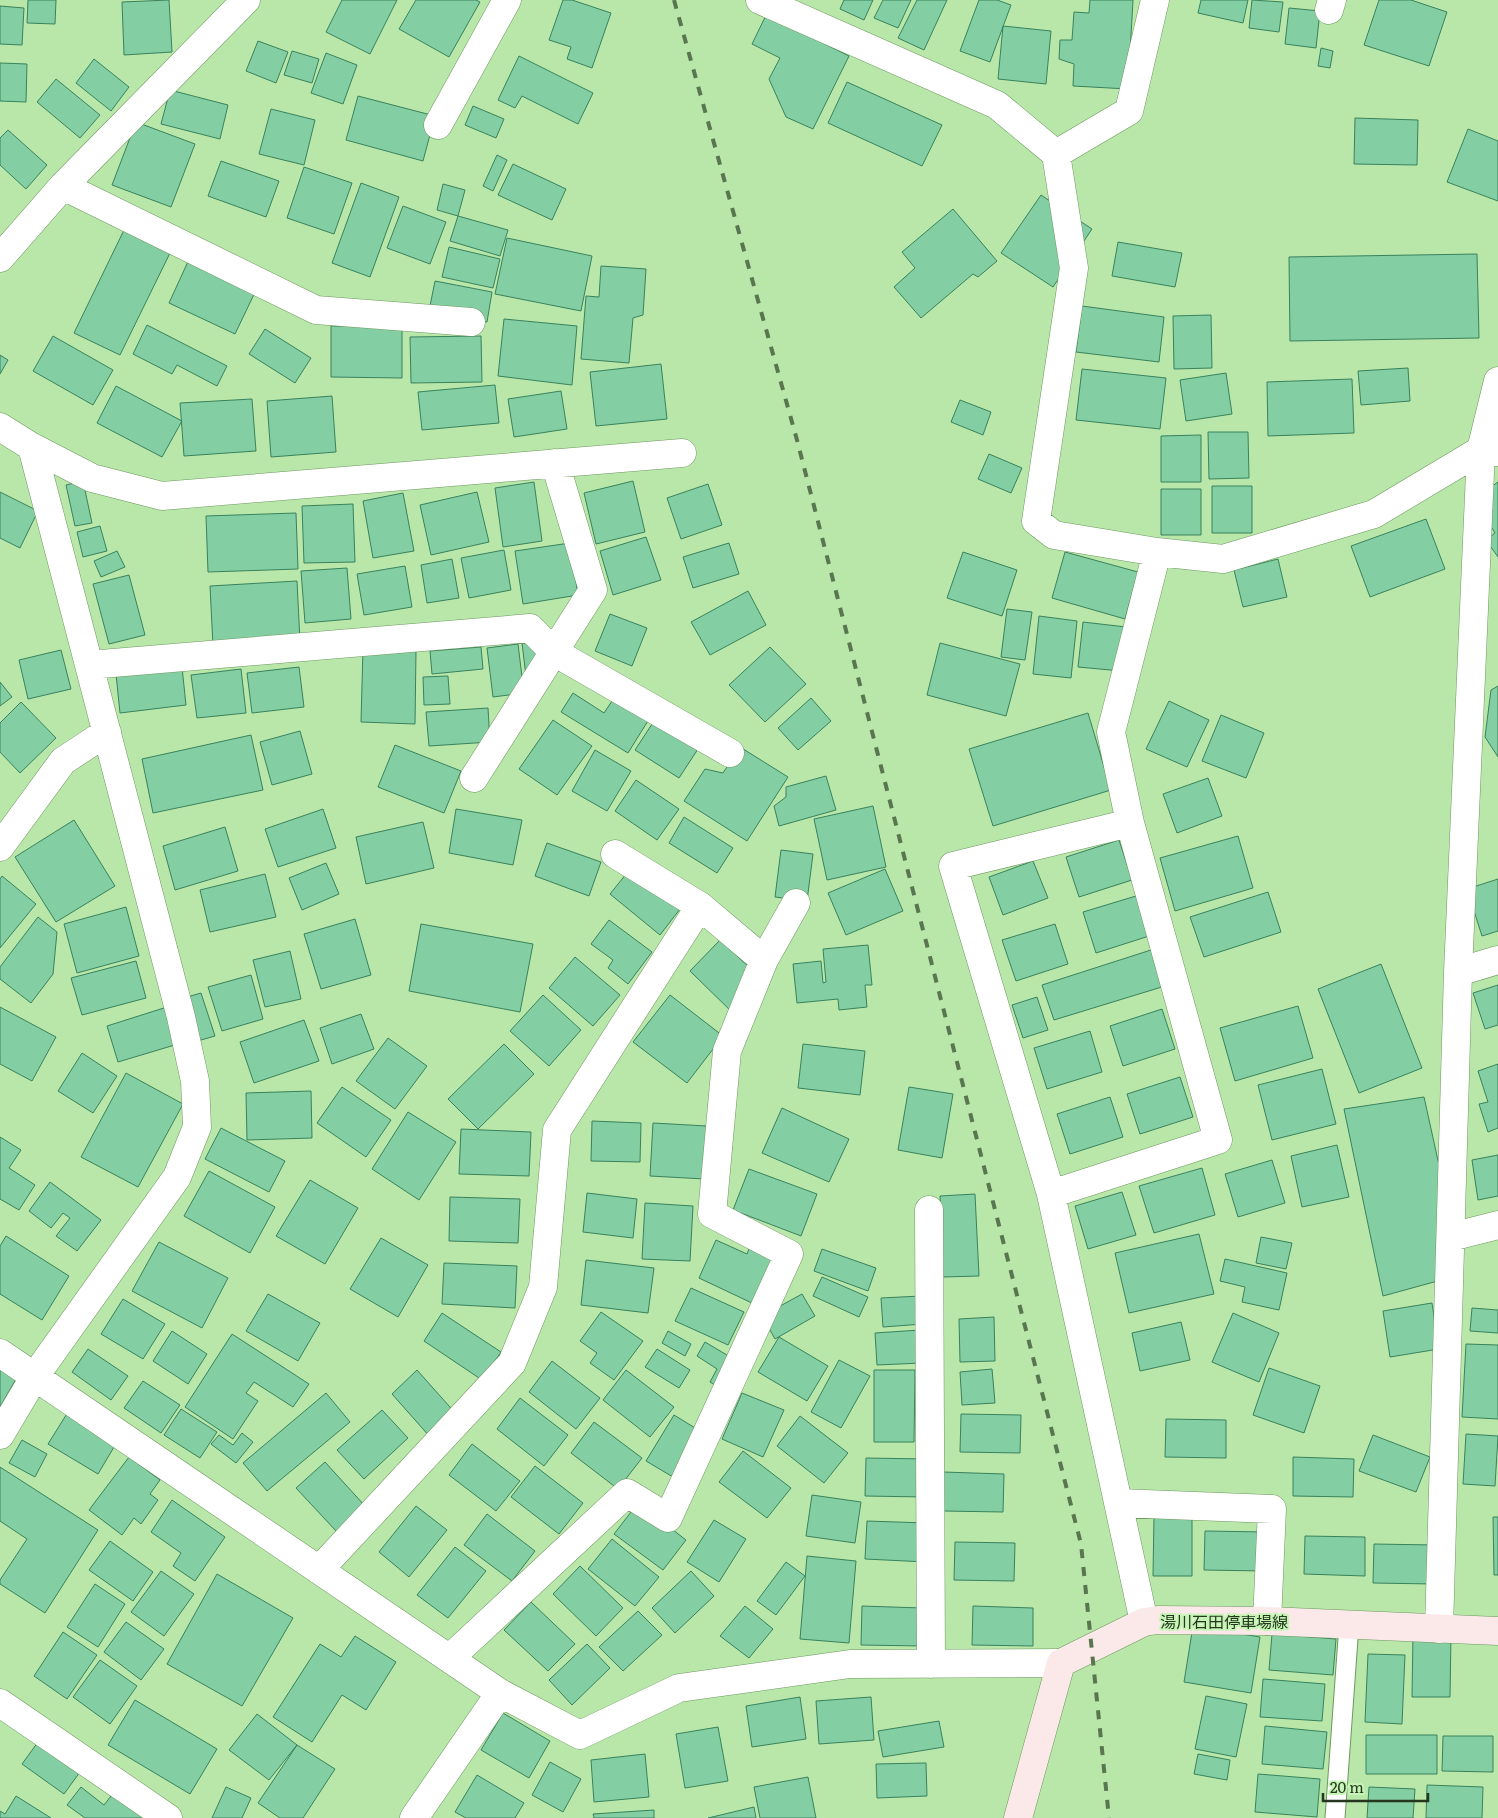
<svg xmlns="http://www.w3.org/2000/svg" width="1498" height="1818" viewBox="0 0 1498 1818" font-family="Literata,'Noto Sans JP',serif">
  <style>
    .building { fill: #84cea3; stroke: #39825c }
    .lines { fill: none; stroke-linecap: round; stroke-linejoin: round }
    .lane-casing { stroke: #6d985e; stroke-width: 21 }
    .street-casing { stroke: #6d985e; stroke-width: 29 }
    .secondary-casing { stroke: #6d985e; stroke-width: 29 }
    .lane { stroke: #fff; stroke-width: 19 }
    .street { stroke: #fff; stroke-width: 28 }
    .secondary { stroke: #fbe9ea; stroke-width: 28 }
    .rail { stroke: #5a7650; stroke-width: 4; stroke-dasharray: 9 9; stroke-linecap: butt }
    .labels { text-anchor: middle; stroke-width: 4; stroke-linejoin: round; paint-order: stroke }
    .street-label { font-size: 16px; fill: #25371f; stroke: #c5f4b5 }
  </style>
  <rect width="100%" height="100%" fill="#b8e7a9"/>
  <path class="building" d="M28 0H56L55 24 27 23Z
    M169 0 172 52 124 55 122 2Z
    M342 0H397L370 54 326 32Z
    M416 0H476L480 2 449 57 399 29Z
    M563 0H572L611 13 592 68 567 59 571 47 549 40Z
    M844 0H873L864 20 840 9Z
    M883 0H911L898 28 874 18Z
    M917 0H947L924 50 898 38Z
    M979 0H997L1011 5 990 62 960 51Z
    M1090 0H1133L1128 89 1073 86 1074 64 1059 59 1060 40H1072L1074 12 1089 13Z
    M1201 0H1248L1243 23 1198 13Z
    M1252 0 1283 2 1279 32 1249 28Z
    M1379 0H1411L1447 12 1429 66 1364 45Z
    M0 6 24 8 22 45 0 44Z
    M1289 8 1320 11 1316 48 1285 44Z
    M769 9 807 35 849 56 813 129 786 117 769 79 780 58 752 44Z
    M1003 26 1051 31 1046 84 998 79Z
    M258 41 288 52 276 83 246 71Z
    M1321 48 1333 51 1330 68 1318 66Z
    M292 51 319 59 312 83 284 75Z
    M326 53 357 65 343 104 311 93Z
    M519 56 593 93 578 124 522 96 515 108 498 100Z
    M94 59 129 87 111 111 76 83Z
    M0 63 27 64 26 102 0 101Z
    M56 79 100 115 80 138 37 102Z
    M847 82 942 125 922 166 828 123Z
    M170 90 228 105 220 139 161 124Z
    M358 96 435 116 423 161 346 140Z
    M473 106 504 119 496 138 465 125Z
    M271 109 315 120 304 165 259 154Z
    M1355 118 1418 120 1417 165 1354 164Z
    M136 122 195 144 171 207 112 185Z
    M1468 129 1498 141V201L1447 182Z
    M8 130 47 165 26 189 0 165V138Z
    M497 155 507 160 493 191 483 186Z
    M221 161 279 181 266 217 208 196Z
    M513 164 566 189 552 220 498 195Z
    M304 167 352 183 334 234 287 218Z
    M361 183 399 197 370 277 332 263Z
    M443 184 465 190 458 216 437 210Z
    M1041 195 1092 229 1053 287 1001 253Z
    M403 206 446 222 430 264 387 248Z
    M953 209 997 261 978 277 973 274 921 318 894 287 915 268 902 252Z
    M458 216 508 230 500 256 450 241Z
    M125 228 171 251 120 355 74 333Z
    M507 238 592 256 581 311 495 294Z
    M1118 242 1182 253 1175 287 1112 276Z
    M449 247 500 259 493 288 442 277Z
    M1477 254 1479 338 1290 341 1289 257Z
    M191 255 258 286 235 334 169 303Z
    M601 266 646 269 643 315 633 318 629 363 581 359 586 296 599 297Z
    M435 281 492 292 487 322 429 311Z
    M1082 306 1164 317 1159 362 1076 352Z
    M1211 315 1212 368 1174 369 1173 316Z
    M504 319 577 326 572 385 498 376Z
    M147 325 227 366 217 386 177 365 172 374 133 354Z
    M331 326H402V378L331 377Z
    M265 329 311 358 295 383 249 354Z
    M53 336 113 370 93 405 33 371Z
    M481 336 482 382 411 383 410 337Z
    M0 355 8 360 0 374Z
    M661 364 667 419 596 426 590 372Z
    M1408 368 1410 401 1361 405 1358 371Z
    M1082 369 1166 378 1160 429 1076 420Z
    M1226 373 1232 414 1186 421 1180 380Z
    M1352 379 1354 433 1268 436 1267 382Z
    M495 385 499 423 422 430 418 392Z
    M116 386 182 421 162 457 97 423Z
    M561 391 567 429 514 437 508 399Z
    M332 396 336 452 271 457 267 401Z
    M252 399 256 451 184 456 180 403Z
    M960 400 991 412 983 435 951 422Z
    M1208 432H1248L1249 478 1209 479Z
    M1201 435V482H1161V436Z
    M989 454 1022 468 1011 493 978 479Z
    M83 481 92 523 75 526 66 485Z
    M633 481 645 532 596 544 584 493Z
    M534 482 542 541 503 547 495 488Z
    M1498 482V557L1486 540 1495 533 1485 517 1493 512 1481 494Z
    M708 484 722 525 681 539 667 498Z
    M1212 486H1252V533H1212Z
    M1161 489H1201V535H1161Z
    M0 492 38 511 20 548 0 538Z
    M477 492 489 542 431 555 420 505Z
    M403 493 414 551 373 558 363 501Z
    M353 504 355 562 304 563 302 506Z
    M296 513 298 569 208 572 206 516Z
    M1426 519 1445 569 1370 597 1351 546Z
    M100 526 107 551 83 557 77 532Z
    M646 537 661 580 613 595 600 551Z
    M570 543 578 595 523 604 515 551Z
    M729 543 739 574 693 588 683 557Z
    M504 550 511 590 469 598 461 558Z
    M117 551 125 567 101 577 94 561Z
    M963 552 1017 570 1002 616 947 598Z
    M1065 552 1138 572 1125 619 1052 598Z
    M452 559 459 598 427 603 421 565Z
    M1278 559 1287 597 1243 607 1234 570Z
    M405 566 412 607 364 615 357 574Z
    M347 568 351 619 305 623 301 571Z
    M129 575 145 635 109 644 93 584Z
    M297 581 300 642 213 646 210 586Z
    M748 591 766 625 710 655 691 622Z
    M1007 609 1032 612 1025 660 1001 657Z
    M610 614 647 628 632 666 595 651Z
    M1039 616 1077 621 1071 678 1033 674Z
    M1083 622 1126 627 1121 671 1078 667Z
    M541 641 527 685 522 643Z
    M940 643 1020 664 1006 716 927 695Z
    M518 644 524 693 493 697 487 648Z
    M481 647 483 669 432 674 430 651Z
    M770 647 806 684 765 722 729 685Z
    M363 648 416 650 415 724 361 722Z
    M61 650 71 689 28 699 19 660Z
    M182 667 186 705 120 713 116 674Z
    M299 667 304 707 252 713 247 673Z
    M241 669 246 713 197 718 191 675Z
    M448 676 450 704 424 705 423 677Z
    M0 682 12 697 0 706Z
    M1498 686V757L1485 737 1491 690Z
    M573 693 604 713 616 695 651 716 628 753 561 712Z
    M811 698 831 721 798 750 778 728Z
    M1169 701 1209 720 1187 767 1146 749Z
    M21 702 56 738 20 773 0 752V723Z
    M488 708 490 742 429 746 426 712Z
    M1088 713 1111 790 993 826 969 749Z
    M1221 715 1264 733 1246 778 1202 761Z
    M553 720 592 746 557 795 519 769Z
    M654 721 698 749 679 778 635 750Z
    M300 731 312 774 272 785 260 742Z
    M251 735 263 790 153 813 142 759Z
    M395 745 461 771 444 813 378 787Z
    M740 747 788 777 747 841 684 801 705 769 723 773Z
    M595 750 631 771 607 811 572 791Z
    M826 776 836 810 779 826 774 806 786 797V787Z
    M1208 778 1222 816 1177 833 1163 794Z
    M636 780 679 809 657 840 615 811Z
    M873 806 886 867 827 880 814 819Z
    M323 809 336 848 278 867 265 829Z
    M456 809 522 820 513 865 449 853Z
    M684 817 733 848 717 873 669 843Z
    M74 820 115 886 56 922 15 857Z
    M423 822 434 868 366 884 356 837Z
    M225 827 238 871 175 890 163 846Z
    M1238 836 1253 888 1175 911 1160 858Z
    M1119 840 1132 880 1079 897 1066 857Z
    M547 843 601 862 589 896 535 876Z
    M781 850 813 854 807 901 775 897Z
    M1033 861 1048 898 1003 915 989 877Z
    M326 863 339 894 302 910 289 878Z
    M631 868 680 909 660 935 610 894Z
    M885 869 903 911 846 935 828 893Z
    M265 874 276 917 210 932 200 890Z
    M2 876 36 904 0 948V879Z
    M1498 879V931L1482 936 1467 889Z
    M1268 892 1281 932 1204 957 1190 917Z
    M1136 896 1149 936 1096 953 1083 912Z
    M126 907 139 956 77 973 64 924Z
    M38 917 57 932 53 974 31 1003 0 979V967Z
    M355 919 371 975 321 989 304 934Z
    M609 920 652 952 628 984 608 968 613 960 591 944Z
    M421 924 533 944 520 1012 409 991Z
    M1055 924 1068 964 1016 981 1002 940Z
    M720 940 767 984 736 1016 690 971Z
    M868 945 872 985H865L867 1007 839 1010 838 999 797 1003 793 964 821 961 823 983 826 982 823 949Z
    M1154 949 1165 986 1054 1020 1042 985Z
    M290 951 301 999 265 1007 253 960Z
    M575 957 620 995 593 1026 549 988Z
    M136 961 146 998 82 1015 71 978Z
    M1381 964 1422 1068 1359 1093 1318 989Z
    M251 975 263 1019 222 1031 208 987Z
    M1498 985V1025L1485 1029 1473 993Z
    M201 993 215 1036 194 1042 180 999Z
    M543 995 581 1030 549 1066 510 1031Z
    M670 995 723 1036 687 1083 633 1042Z
    M1037 997 1048 1030 1023 1038 1012 1005Z
    M1298 1006 1313 1058 1235 1081 1220 1028Z
    M0 1007 56 1037 32 1081 0 1064Z
    M167 1007 178 1044 118 1062 107 1026Z
    M1162 1009 1175 1049 1123 1066 1110 1026Z
    M361 1014 374 1049 332 1064 320 1028Z
    M304 1020 319 1061 254 1083 240 1042Z
    M1090 1031 1102 1072 1047 1089 1034 1048Z
    M388 1038 427 1066 395 1109 356 1081Z
    M504 1044 534 1074 478 1129 448 1099Z
    M803 1044 865 1051 860 1095 798 1088Z
    M82 1053 117 1076 93 1113 58 1091Z
    M1498 1064V1128L1488 1132 1479 1104 1488 1102 1478 1071Z
    M1322 1069 1336 1124 1272 1140 1258 1085Z
    M126 1073 183 1104 138 1187 81 1157Z
    M1180 1077 1193 1117 1140 1134 1127 1094Z
    M342 1087 391 1120 366 1157 317 1123Z
    M909 1087 953 1094 942 1158 898 1150Z
    M311 1091 312 1138 247 1140 246 1093Z
    M1110 1097 1123 1137 1070 1154 1057 1114Z
    M1424 1097 1463 1274 1383 1296 1344 1109Z
    M782 1108 849 1139 829 1182 762 1153Z
    M408 1112 456 1142 419 1200 372 1169Z
    M592 1121 641 1123 640 1162 591 1161Z
    M653 1123 707 1126 705 1179 650 1176Z
    M221 1128 285 1161 269 1192 205 1159Z
    M461 1129 531 1132 529 1176 459 1174Z
    M0 1137 21 1150 9 1168 35 1185 19 1210 0 1199Z
    M1337 1145 1349 1197 1302 1207 1291 1156Z
    M1498 1155V1196L1478 1200 1472 1160Z
    M1272 1160 1285 1203 1238 1217 1225 1174Z
    M1202 1168 1215 1215 1154 1233 1139 1186Z
    M749 1169 817 1194 801 1236 733 1210Z
    M209 1171 275 1207 250 1253 184 1216Z
    M310 1180 358 1208 325 1264 276 1236Z
    M50 1182 101 1220 77 1251 56 1236 70 1218 63 1213 51 1228 29 1211Z
    M1122 1192 1136 1235 1088 1249 1075 1206Z
    M587 1193 637 1199 633 1238 583 1232Z
    M975 1194 979 1276 943 1277 940 1196Z
    M450 1197 520 1199 518 1243 449 1241Z
    M645 1203 693 1206 690 1261 642 1259Z
    M1199 1234 1214 1294 1129 1313 1115 1253Z
    M6 1236 69 1276 42 1320 0 1294V1246Z
    M1261 1237 1292 1243 1286 1269 1256 1263Z
    M381 1238 428 1265 398 1317 350 1289Z
    M753 1239 779 1251 754 1304 699 1278 716 1240 747 1254Z
    M159 1242 228 1278 202 1328 132 1291Z
    M822 1249 876 1268 868 1291 814 1271Z
    M1225 1259 1287 1273 1279 1310 1242 1302 1245 1287 1220 1281Z
    M586 1260 654 1268 648 1313 581 1305Z
    M444 1263 517 1266 515 1308 442 1304Z
    M822 1277 868 1297 859 1317 813 1296Z
    M691 1288 744 1312 728 1345 675 1321Z
    M268 1294 320 1323 298 1361 246 1331Z
    M802 1294 815 1316 775 1339 762 1316Z
    M921 1296 923 1324 883 1327 881 1298Z
    M123 1299 165 1324 143 1359 101 1334Z
    M1432 1303 1439 1349 1390 1357 1383 1311Z
    M1472 1308 1498 1310V1333L1470 1331Z
    M601 1312 643 1341 614 1380 590 1363 597 1353 580 1341Z
    M442 1313 501 1352 482 1380 424 1341Z
    M1233 1313 1279 1333 1259 1382 1212 1362Z
    M994 1317 995 1361 960 1362 959 1319Z
    M1181 1322 1190 1360 1140 1371 1132 1333Z
    M920 1330 922 1363 877 1365 875 1333Z
    M172 1331 207 1354 188 1384 153 1361Z
    M668 1331 691 1344 685 1356 662 1343Z
    M232 1334 309 1384 293 1407 254 1382 246 1393 258 1401 233 1439 185 1407Z
    M779 1337 828 1366 807 1401 758 1372Z
    M705 1342 737 1361 721 1389 710 1382 717 1369 697 1356Z
    M1466 1344 1498 1345V1419L1462 1417Z
    M88 1349 128 1376 111 1400 72 1372Z
    M657 1349 690 1370 679 1388 645 1367Z
    M839 1360 870 1376 841 1428 811 1412Z
    M0 1361 20 1372 0 1407Z
    M552 1361 600 1398 576 1429 529 1392Z
    M1269 1368 1320 1386 1304 1433 1253 1415Z
    M992 1369 995 1403 962 1405 960 1372Z
    M417 1370 457 1415 431 1438 392 1394Z
    M626 1370 674 1407 650 1437 603 1400Z
    M874 1370H915L914 1442H874Z
    M143 1381 180 1405 161 1433 124 1408Z
    M326 1393 350 1422 267 1491 243 1463Z
    M742 1393 784 1410 763 1457 722 1439Z
    M520 1398 568 1435 544 1466 497 1429Z
    M181 1409 217 1432 200 1458 164 1435Z
    M382 1410 408 1438 364 1479 337 1450Z
    M68 1412 117 1442 98 1474 48 1444Z
    M961 1414 1021 1415 1020 1453 960 1452Z
    M674 1415 700 1431 673 1477 646 1461Z
    M800 1416 848 1453 824 1483 777 1446Z
    M1166 1419 1226 1420V1458L1165 1457Z
    M594 1422 642 1458 618 1489 571 1453Z
    M242 1433 253 1442 236 1463 211 1444 219 1435 233 1445Z
    M1466 1434 1498 1436 1495 1486 1463 1484Z
    M1373 1435 1430 1457 1416 1492 1359 1471Z
    M22 1440 47 1454 35 1477 9 1463Z
    M472 1444 520 1481 496 1511 449 1475Z
    M743 1451 791 1488 767 1518 719 1482Z
    M129 1457 160 1480 150 1494 158 1500 141 1524 134 1518 122 1535 89 1510Z
    M1293 1457 1354 1459 1353 1497 1293 1496Z
    M866 1458 927 1459 926 1497 865 1496Z
    M325 1462 365 1506 337 1532 296 1488Z
    M535 1466 583 1503 559 1534 511 1497Z
    M0 1467 98 1530 45 1613 0 1584V1580L27 1539 0 1521Z
    M943 1472 1004 1474 1003 1512 943 1511Z
    M812 1495 861 1502 855 1543 806 1536Z
    M172 1500 225 1537 195 1581 173 1566 181 1553 151 1532Z
    M638 1503 686 1540 663 1570 614 1534Z
    M416 1506 447 1530 409 1577 379 1552Z
    M487 1514 535 1551 512 1581 464 1545Z
    M1154 1516H1192V1576H1153Z
    M1493 1517H1498V1575H1494Z
    M714 1520 746 1539 719 1582 687 1562Z
    M867 1521 927 1523 926 1562 865 1559Z
    M1205 1531 1265 1532 1264 1571 1204 1570Z
    M1305 1536 1365 1537V1576L1304 1574Z
    M612 1539 659 1577 635 1606 588 1569Z
    M110 1541 153 1572 133 1601 89 1570Z
    M955 1542 1015 1543 1014 1581 954 1580Z
    M1374 1544 1434 1545 1433 1584 1373 1583Z
    M455 1547 486 1571 448 1618 417 1595Z
    M807 1556 856 1561 849 1643 800 1639Z
    M786 1562 805 1576 776 1615 757 1601Z
    M580 1566 623 1608 596 1636 553 1594Z
    M161 1571 194 1594 164 1636 131 1612Z
    M691 1571 714 1596 675 1633 652 1608Z
    M217 1574 293 1618 242 1706 167 1664Z
    M95 1584 125 1604 98 1647 67 1627Z
    M531 1602 575 1644 548 1671 504 1630Z
    M745 1606 773 1629 749 1658 720 1636Z
    M862 1606 922 1608V1646L861 1645Z
    M973 1606 1033 1608V1646L972 1645Z
    M638 1611 662 1635 623 1671 599 1647Z
    M126 1622 164 1649 141 1680 104 1652Z
    M1193 1626 1260 1637 1251 1693 1184 1682Z
    M63 1632 97 1655 67 1699 34 1676Z
    M1272 1634 1336 1639 1333 1675 1269 1670Z
    M1413 1634H1451L1450 1697H1412Z
    M355 1636 396 1662 366 1710 342 1695 312 1742 273 1717 320 1644 341 1657Z
    M587 1644 610 1668 572 1705 549 1680Z
    M1368 1654 1405 1655 1402 1724 1365 1722Z
    M100 1660 137 1686 110 1724 73 1697Z
    M1263 1679 1325 1684 1322 1721 1260 1717Z
    M1206 1696 1247 1704 1236 1757 1195 1749Z
    M800 1697 806 1739 752 1747 746 1706Z
    M871 1697 874 1740 819 1744 816 1701Z
    M135 1700 217 1749 190 1794 108 1745Z
    M503 1713 550 1741 529 1778 481 1750Z
    M257 1714 297 1745 269 1780 229 1750Z
    M939 1721 944 1747 883 1757 878 1731Z
    M1265 1726 1327 1732 1323 1769 1262 1764Z
    M718 1727 728 1781 685 1788 676 1734Z
    M1366 1735H1437V1774H1366Z
    M1443 1736H1493V1772L1442 1771Z
    M38 1742 80 1772 64 1794 22 1764Z
    M297 1745 335 1769 303 1818H280L258 1803Z
    M645 1754 649 1797 594 1802 591 1760Z
    M1198 1754 1230 1760 1227 1780 1194 1774Z
    M550 1762 581 1779 563 1812 532 1795Z
    M926 1763 927 1796 877 1798 876 1764Z
    M1258 1774 1320 1779 1317 1817 1255 1812Z
    M477 1775 524 1803 515 1818H466L455 1812Z
    M808 1777 816 1818H760L754 1787Z
    M1427 1785 1483 1787 1482 1818H1426Z
    M81 1787 104 1805 115 1791 150 1818H85L67 1805Z
    M226 1787 251 1798 242 1818H212Z
    M1369 1787 1415 1789 1413 1818H1367Z
    M16 1796 51 1818H0V1811L5 1814Z
    M754 1807 756 1818H708Z
    M654 1810V1818H594L593 1814Z"/>
  <g class="lines">
    <g class="lane-casing">
      <path id="lane" d="M1335 1818 1349 1625"/>
    </g>
    <g class="street-casing">
      <path id="street" d="M760 0 997 105 1056 154
        M1155 0 1129 111 1056 154 1074 268 1036 521 1054 535 1157 552 1223 559 1374 514 1481 450 1496 452
        M1329 10 1332 0
        M438 125 507 0
        M63 186 316 310 471 322
        M0 258 63 186 246 0
        M0 427 32 447 92 478 162 496 682 453
        M89 665 530 628 554 652 730 753
        M474 778 593 590 555 463
        M1130 823 1218 1140 1051 1194 953 866Z
        M1130 823 1111 732 1157 552
        M0 847 63 761 107 732
        M615 854 700 906 764 960
        M1458 972 1498 960
        M1051 1194 1144 1622
        M929 1210 931 1664
        M1451 1237 1498 1225
        M0 1353 500 1693 580 1735 679 1688 850 1664 1061 1663
        M0 1435 35 1376 177 1177 197 1127 195 1081 181 1017 32 447
        M1119 1503 1272 1509 1267 1621
        M319 1570 512 1363 543 1287 557 1130 700 906
        M1439 1629 1458 972 1481 450 1498 381
        M450 1658 627 1493 668 1518 789 1254 712 1214 727 1051 764 960 796 903
        M0 1703 168 1818
        M414 1818 500 1693"/>
    </g>
    <g class="secondary-casing">
      <path id="secondary" d="M1018 1818 1061 1663 1144 1622 1158 1620 1267 1621 1498 1631"/>
    </g>
    <use href="#lane" class="lane"/>
    <use href="#street" class="street"/>
    <use href="#secondary" class="secondary"/>
    <path class="rail" d="M674 0 797 440 1081 1544 1109 1818"/>
  </g>
  <g class="labels">
    <g class="street-label">
      <text x="1224" y="1628">湯川石田停車場線</text>
    </g>
  </g>
  <path d="M1323 1793v8h105v-8" fill="none" stroke="#25371f" stroke-width="2.5"/>
  <text x="1330" y="1793" font-size="15" fill="#25371f" stroke="#c5f4b5" stroke-width="4" paint-order="stroke">20 m</text>
</svg>
